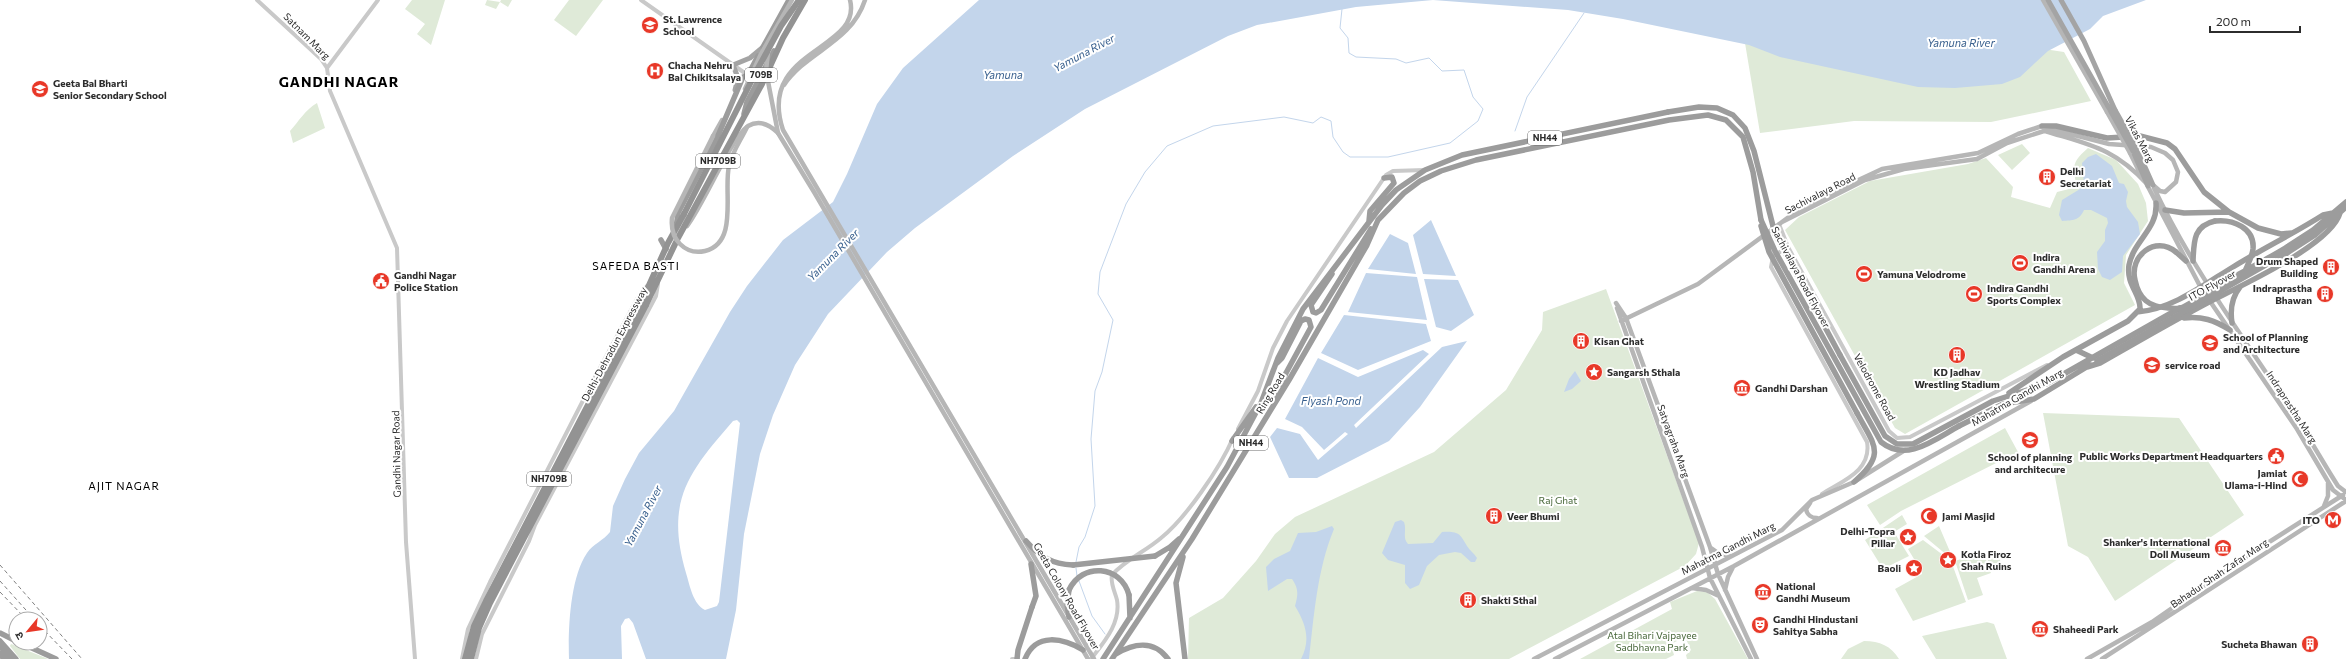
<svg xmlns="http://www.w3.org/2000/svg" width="2346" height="659" viewBox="0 0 2346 659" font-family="Commissioner,'Noto Sans Devanagari',sans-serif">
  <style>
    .green { fill: #dfead8 }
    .water { fill: #c3d5eb; fill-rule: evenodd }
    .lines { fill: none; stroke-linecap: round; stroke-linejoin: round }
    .stream { stroke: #c3d5eb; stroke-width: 1 }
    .tertiary { stroke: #c9c9c9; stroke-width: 4 }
    .secondary { stroke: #b6b6b6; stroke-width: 4.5 }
    .primary { stroke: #a4a4a4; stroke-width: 5 }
    .trunk { stroke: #9c9c9c; stroke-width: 5.5 }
    .motorway { stroke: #939393; stroke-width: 6 }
    .rail { stroke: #818181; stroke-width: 1; stroke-dasharray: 4 3; stroke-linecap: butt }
    .secondary-bridge { stroke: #b6b6b6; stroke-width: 4.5 }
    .primary-bridge { stroke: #a4a4a4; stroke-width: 5 }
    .trunk-bridge { stroke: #9c9c9c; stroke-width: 5.5 }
    .motorway-bridge { stroke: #939393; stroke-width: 6 }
    .labels { text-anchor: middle; stroke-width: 4; stroke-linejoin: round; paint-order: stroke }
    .shield { fill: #fff; stroke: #6b6b6b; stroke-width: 1 }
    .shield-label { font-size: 9px; font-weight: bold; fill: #2c2c2c }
    .poi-label { font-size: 10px; font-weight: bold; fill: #2c2c2c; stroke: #fff; text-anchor: start }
    .street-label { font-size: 10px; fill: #2c2c2c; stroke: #fff }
    .park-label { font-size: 10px; fill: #476739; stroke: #fff }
    .water-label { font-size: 11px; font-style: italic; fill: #39608e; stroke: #fff }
    .neighbourhood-label { font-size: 11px; letter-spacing: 1px; fill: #000; stroke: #fff }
    .district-label { font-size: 14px; font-weight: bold; letter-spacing: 1px; fill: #000; stroke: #fff }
  </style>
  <rect width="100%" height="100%" fill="#fff"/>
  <path class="green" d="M412 0H445L431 45 417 34 425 24 405 9Z
    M487 0 500 2 501 0H512L508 7 500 2 496 9 485 5Z
    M569 0H603L576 36 554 20Z
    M1741 19 1936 33 2064 52 2091 101 1991 122 1854 121 1760 133Z
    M317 103 325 128 293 143 290 131C299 121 305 110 317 103Z
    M2022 144 2030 153 2012 170 1998 155Z
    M2088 148 2116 160 2138 184 2146 203 2148 221 2126 255 2124 283 2135 305 1905 434 1895 428 1785 230 1799 217 1870 181 1968 164 1986 158 2013 187 2011 197 2050 208 2057 192 2077 187C2072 166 2072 162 2088 148Z
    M1606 289 1699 543 1696 554 1685 566 1509 659H1188L1189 618 1223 598 1256 561 1275 534 1295 517 1434 452 1506 390 1542 330 1543 312Z
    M2043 413 2179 418 2244 515 2115 601 2088 557 2068 546Z
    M2005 428 2018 452 1901 511 1880 525 1867 505Z
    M1902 515 1907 524 1894 532 1909 556 1883 569 1865 540Z
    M1939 526 1954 561 1924 536Z
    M1923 540 1951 561 1966 602 1913 621 1895 589 1922 574V564L1914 559 1908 549Z
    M1997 551 2003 569 1992 572 1986 555Z
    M1983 552 1991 573 1977 578 1983 595 1968 600 1955 561Z
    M1697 591 1707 592 1715 599 1748 659H1687L1686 655 1691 650 1685 637 1671 644 1674 655 1666 659H1580L1672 609 1670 602Z
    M1987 622 1994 624 2007 659H1936L1922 636Z
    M1864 641C1880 641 1891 646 1899 659H1841L1848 649Z
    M11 644 46 658 48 659H20L10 646Z"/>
  <path class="water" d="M979 0H2146L2103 16 2090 29 2048 51 2020 77 2002 84 1955 88 1918 87 1780 57 1749 45 1623 19 1568 10 1433 0 1356 7 1257 25 1228 36 1085 109 1013 156 915 228 887 252 828 314 795 365 773 415 760 454 744 534 736 610 726 659H646L633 623 629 618 625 619 621 626 622 659H569C568 629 570 578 587 553 593 544 604 540 610 532L613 506 625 479 639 453 674 411 730 312 747 286 783 240 833 202 847 174 877 104 903 68ZM737 420 740 423 719 602 717 606 705 610C693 604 690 586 686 573 665 501 688 473 733 421Z
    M2096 154 2112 166 2119 183 2124 184 2128 192 2126 201 2127 207 2138 222 2140 234 2123 256 2122 272 2110 280 2102 277 2098 269 2097 252 2105 241V230L2108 223 2107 218 2091 210H2084C2079 221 2073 220 2062 221L2059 215 2062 200 2080 189 2084 184 2082 163 2088 157Z
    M1431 220 1456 276 1423 274 1413 235Z
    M1390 234 1408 243 1416 274 1368 269Z
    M1366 273 1417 277 1427 320 1348 312Z
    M1424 279 1458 280 1474 315 1451 331 1436 327Z
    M1344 315 1426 324 1431 341 1358 370 1321 353Z
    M1467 341 1420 407 1389 441 1317 478H1289L1270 437 1277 428 1300 434 1318 460 1348 434 1345 432 1324 450 1302 427 1285 419 1318 358 1358 377 1423 350 1429 354 1354 425 1356 428 1442 347Z
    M1575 371 1581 381 1572 389 1564 392 1569 379Z
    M1401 520 1404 522C1407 530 1402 538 1408 544L1433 543 1442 532C1459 531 1460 534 1467 546 1470 551 1474 553 1477 558L1475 562H1471L1461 553 1455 552 1439 555 1427 566 1419 585 1410 589 1405 583V565L1388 560 1382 553 1395 522Z
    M1332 526 1334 529C1317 570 1314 616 1309 659H1301C1311 640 1306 624 1295 606 1298 595 1299 589 1292 579H1287L1268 591 1266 567 1274 559 1290 551 1298 533 1316 532Z"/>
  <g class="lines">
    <path class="stream" d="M1515 131 1527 97 1584 13
      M1076 562 1079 547 1085 537 1095 506 1091 439 1095 391 1102 372 1113 320 1098 294 1100 272 1126 204 1145 172 1167 146 1213 126 1284 117 1313 123 1321 117 1331 121 1333 137 1343 152 1350 157H1388L1450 143 1478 121 1483 109 1473 97 1464 70 1442 71 1429 58 1406 63 1396 59 1356 57 1349 53 1348 38 1340 28 1342 9
      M1076 568 1077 576
      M1079 581 1092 616 1105 634"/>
    <path class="tertiary" d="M257 0 321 59 327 68
      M641 0 749 76
      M327 68 330 91 397 248 406 542 415 659
      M327 68 378 0
      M1779 224 1788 247 1889 431 1897 438 1910 437 2047 365
      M1785 249 1773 256 1771 267 1867 442C1872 471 1842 481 1822 494
      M1238 429 1258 391 1273 348 1287 321 1386 175 1393 171 1425 170
      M462 659 468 629 490 582 593 381 637 299 647 286
      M476 659 482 634 529 541 535 525 656 296 658 284
      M1012 659H1018
      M1091 659C1104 642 1121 623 1117 600 1115 592 1110 583 1112 575 1125 560 1146 551 1161 538 1186 518 1220 468 1233 438"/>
    <path class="secondary" d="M850 0C863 51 756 49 783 130L1087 647
      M2043 0 2107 112
      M784 85C807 51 851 43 865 0
      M2045 131C2090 145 2114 148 2147 184
      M713 136 722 120
      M2130 153 2140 173
      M2146 183 2201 288 2297 429 2333 490 2346 500
      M2154 188C2194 273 2250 346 2300 424 2313 444 2325 466 2338 486L2346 492
      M1782 222 1805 205 1882 169 1978 153 2018 134 2042 126
      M687 226C704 204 731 138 748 126 760 119 770 125 778 133L814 192 1088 659
      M1616 303 1626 318 1710 547 1718 574 1757 659
      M1617 308 1702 547 1710 578 1751 659
      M1621 321 1698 284 1782 222 1865 180 1904 169 1977 159 2007 143 2044 131 2055 130 2109 144 2151 147 2165 153 2173 160 2178 172 2176 182 2165 192 2160 191 2153 185
      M1810 503 1806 509C1807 515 1812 518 1817 518
      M2324 506 2328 496V483
      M1711 548 1718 553 1730 556
      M1692 588 1706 590 1719 596
      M1725 590 1728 577 1733 567
      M1534 659 1782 530 1812 500 1854 482 1905 450
      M1555 659 1734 566 2031 401
      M2087 659 2152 622 2244 558 2343 495
      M2102 659 2346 501"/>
    <path class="primary" d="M2048 0 2110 110
      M2061 0 2084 41 2115 110
      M735 90 738 78 733 65 750 58 762 48
      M2137 149 2153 185
      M2133 151 2148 186"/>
    <path class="trunk" d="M763 47 789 0
      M744 114 747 102 774 51
      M2042 126H2056L2107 138 2140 136 2167 143 2175 149 2204 192 2229 212
      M2165 210 2184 213 2229 212 2258 228 2281 234 2292 233
      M1369 221 1370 211 1394 183 1392 177 1384 178
      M676 228 678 213 717 138 743 77 748 75 758 56
      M661 240 666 249
      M2287 247 2313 230 2346 202
      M2176 252 2186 261
      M2287 253 2315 235 2346 207
      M2193 261C2194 242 2193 226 2215 221
      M1332 274 1311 305 1313 312 1316 313 1321 310 1371 229
      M2137 312C2171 310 2205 284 2233 267 2262 249 2293 234 2323 215L2333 213
      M2184 318C2202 316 2214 320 2230 330
      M2232 323C2230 310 2232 297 2240 287
      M2076 350 2093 358
      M1840 355 1885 436 1897 444H1913L1993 401 2046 384 2180 308
      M2087 367 2100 363C2137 342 2173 321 2209 302 2240 286 2331 245 2340 213
      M2009 393 2063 357 2128 321 2140 309C2141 294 2126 285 2129 265 2134 240 2158 229 2156 203
      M1275 397 1286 373 1311 327 1309 320 1305 319 1301 321 1282 358 1277 363
      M1959 426 2003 404 2034 399 2090 365
      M1232 441 1256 407
      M1854 482C1887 454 1874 445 1857 413
      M1026 541C1040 557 1052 564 1073 565
      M1155 556 1170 547 1179 539
      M1183 557 1176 583 1185 659
      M1031 564 1036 596 1032 607
      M1069 590 1067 604 1069 617
      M1129 595 1130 618
      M0 633 16 641
      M0 641 16 659
      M21 643 56 659
      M0 646 10 659
      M0 654 4 659
      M1116 654C1134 643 1154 640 1168 659
      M1025 659C1036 632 1063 638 1083 650
      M1103 659 1227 467 1261 403 1278 358 1303 309 1382 205 1396 190 1425 170 1462 155 1668 112
      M1112 659 1192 539 1289 380 1367 245 1378 220 1404 193 1420 181 1441 171 1476 160 1669 120 1708 115 1726 120 1743 137 1753 172 1761 220"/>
    <path class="motorway" d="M641 303 668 243 684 214
      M646 305 678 238 762 84 783 38 805 0"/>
    <path class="rail" d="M0 565 82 659
      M0 581 34 619
      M0 592 26 619
      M40 626 72 659"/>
    <path class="secondary-bridge" d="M768 52 766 71 778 133
      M745 89 761 54 792 0
      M2107 112 2130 153
      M713 136 672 218C671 228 673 237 680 244 687 251 696 253 705 251 739 243 723 191 729 166 732 152 741 140 747 127
      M1087 647 1094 659"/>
    <path class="primary-bridge" d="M2110 110 2133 151
      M2115 110 2137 149"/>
    <path class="trunk-bridge" d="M1668 112 1699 107 1717 108 1733 115 1745 128 1754 151 1775 234 1840 355
      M1761 220 1775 251 1881 442C1907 463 1935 439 1959 426
      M2215 221C2233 219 2255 228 2253 249 2252 257 2248 264 2245 271
      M1761 226 1769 252 1857 413
      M2176 252C2155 235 2129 256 2135 280 2139 299 2149 307 2168 308 2172 308 2177 309 2181 308 2191 304 2202 295 2212 289 2237 275 2262 262 2287 247
      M2097 361 2287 253
      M1073 565 1155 556
      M1069 590C1082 562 1121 565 1129 595
      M1017 659 1018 650 1032 607"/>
    <path class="motorway-bridge" d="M684 214 756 72 781 26 799 0
      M465 659 474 626 486 601 641 303
      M471 659 479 628 490 603 646 305"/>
  </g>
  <defs>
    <g id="school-disc" transform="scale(0.9)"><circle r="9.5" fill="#e83828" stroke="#fff"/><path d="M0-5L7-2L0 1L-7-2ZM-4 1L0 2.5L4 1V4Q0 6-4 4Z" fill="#fff"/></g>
    <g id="hospital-disc" transform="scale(0.9)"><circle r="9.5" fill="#e83828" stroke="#fff"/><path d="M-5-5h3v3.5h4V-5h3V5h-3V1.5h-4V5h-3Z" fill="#fff"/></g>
    <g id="building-disc" transform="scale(0.9)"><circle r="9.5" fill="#e83828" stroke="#fff"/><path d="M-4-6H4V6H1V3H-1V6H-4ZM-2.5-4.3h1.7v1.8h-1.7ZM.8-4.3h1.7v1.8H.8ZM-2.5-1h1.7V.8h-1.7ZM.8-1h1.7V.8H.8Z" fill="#fff"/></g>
    <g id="stadium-disc" transform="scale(0.9)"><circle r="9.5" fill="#e83828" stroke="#fff"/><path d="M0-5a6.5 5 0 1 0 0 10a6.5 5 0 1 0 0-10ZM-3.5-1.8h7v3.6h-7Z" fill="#fff"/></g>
    <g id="civic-disc" transform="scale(0.9)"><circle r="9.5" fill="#e83828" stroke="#fff"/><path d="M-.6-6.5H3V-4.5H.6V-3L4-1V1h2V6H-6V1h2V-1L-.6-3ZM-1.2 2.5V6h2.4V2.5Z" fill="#fff"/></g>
    <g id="university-disc" transform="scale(0.9)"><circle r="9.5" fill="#e83828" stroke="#fff"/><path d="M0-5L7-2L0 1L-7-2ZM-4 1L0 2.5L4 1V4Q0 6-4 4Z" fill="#fff"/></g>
    <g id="sight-disc" transform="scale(0.9)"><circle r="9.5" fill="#e83828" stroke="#fff"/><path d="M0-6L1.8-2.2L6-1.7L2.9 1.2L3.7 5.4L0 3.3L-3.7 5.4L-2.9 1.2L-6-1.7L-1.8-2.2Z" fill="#fff"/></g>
    <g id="museum-disc" transform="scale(0.9)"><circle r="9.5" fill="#e83828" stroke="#fff"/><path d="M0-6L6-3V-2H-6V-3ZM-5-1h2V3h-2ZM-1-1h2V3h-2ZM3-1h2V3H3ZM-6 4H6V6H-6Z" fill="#fff"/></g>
    <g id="mosque-disc" transform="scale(0.9)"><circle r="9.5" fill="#e83828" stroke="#fff"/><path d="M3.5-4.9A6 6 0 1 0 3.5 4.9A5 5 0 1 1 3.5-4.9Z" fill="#fff"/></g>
    <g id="metro-disc" transform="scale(0.9)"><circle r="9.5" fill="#e83828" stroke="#fff"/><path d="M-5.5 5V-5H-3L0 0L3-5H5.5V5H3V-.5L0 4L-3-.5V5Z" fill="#fff"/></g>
    <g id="theatre-disc" transform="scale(0.9)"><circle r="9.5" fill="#e83828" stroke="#fff"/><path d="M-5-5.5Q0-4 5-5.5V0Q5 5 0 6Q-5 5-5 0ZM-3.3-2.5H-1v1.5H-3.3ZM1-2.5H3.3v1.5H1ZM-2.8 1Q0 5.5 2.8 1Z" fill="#fff"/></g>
  </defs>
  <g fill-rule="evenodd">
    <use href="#school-disc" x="650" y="25"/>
    <use href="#hospital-disc" x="655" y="71"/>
    <use href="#school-disc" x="40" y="89"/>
    <use href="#building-disc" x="2047" y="177"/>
    <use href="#stadium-disc" x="2020" y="263"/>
    <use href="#building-disc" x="2331" y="267"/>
    <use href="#stadium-disc" x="1864" y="274"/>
    <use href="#civic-disc" x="381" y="281"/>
    <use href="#stadium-disc" x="1974" y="294"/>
    <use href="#building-disc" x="2325" y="294"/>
    <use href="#building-disc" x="1581" y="341"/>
    <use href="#university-disc" x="2210" y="343"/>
    <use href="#building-disc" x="1957" y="355"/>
    <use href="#university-disc" x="2152" y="365"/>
    <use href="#sight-disc" x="1594" y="372"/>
    <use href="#museum-disc" x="1742" y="388"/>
    <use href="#school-disc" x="2030" y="440"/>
    <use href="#civic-disc" x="2276" y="456"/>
    <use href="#mosque-disc" x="2300" y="479"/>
    <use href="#building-disc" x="1494" y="516"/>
    <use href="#mosque-disc" x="1929" y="516"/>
    <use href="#metro-disc" x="2333" y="520"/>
    <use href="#sight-disc" x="1908" y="537"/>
    <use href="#museum-disc" x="2223" y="548"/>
    <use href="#sight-disc" x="1948" y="560"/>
    <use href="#sight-disc" x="1914" y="568"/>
    <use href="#museum-disc" x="1763" y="592"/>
    <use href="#building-disc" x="1468" y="600"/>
    <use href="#theatre-disc" x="1760" y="625"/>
    <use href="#museum-disc" x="2040" y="629"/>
    <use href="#building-disc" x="2310" y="644"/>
  </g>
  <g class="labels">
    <g class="shield">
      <rect x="745" y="68" width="32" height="14" rx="3"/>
      <rect x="1528" y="131" width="34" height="14" rx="3"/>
      <rect x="696" y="154" width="44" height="14" rx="3"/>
      <rect x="1234" y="436" width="34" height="14" rx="3"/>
      <rect x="527" y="472" width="44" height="14" rx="3"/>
    </g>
    <g class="shield-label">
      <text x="761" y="78">709B</text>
      <text x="1545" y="141">NH44</text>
      <text x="718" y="164">NH709B</text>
      <text x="1251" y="446">NH44</text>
      <text x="549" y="482">NH709B</text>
    </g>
    <g class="poi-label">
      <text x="663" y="23">St. Lawrence<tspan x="663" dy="12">School</tspan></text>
      <text x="668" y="69">Chacha Nehru<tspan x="668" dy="12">Bal Chikitsalaya</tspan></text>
      <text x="53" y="87">Geeta Bal Bharti<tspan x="53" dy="12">Senior Secondary School</tspan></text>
      <text x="2060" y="175">Delhi<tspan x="2060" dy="12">Secretariat</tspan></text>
      <text x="2033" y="261">Indira<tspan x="2033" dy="12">Gandhi Arena</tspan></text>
      <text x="2318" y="265" text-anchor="end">Drum Shaped<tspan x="2318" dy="12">Building</tspan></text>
      <text x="1877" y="278">Yamuna Velodrome</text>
      <text x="394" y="279">Gandhi Nagar<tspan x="394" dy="12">Police Station</tspan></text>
      <text x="1987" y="292">Indira Gandhi<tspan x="1987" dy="12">Sports Complex</tspan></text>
      <text x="2312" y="292" text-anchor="end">Indraprastha<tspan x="2312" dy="12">Bhawan</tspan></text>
      <text x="2223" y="341">School of Planning<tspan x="2223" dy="12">and Architecture</tspan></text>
      <text x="1594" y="345">Kisan Ghat</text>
      <text x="2165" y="369">service road</text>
      <text x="1607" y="376">Sangarsh Sthala</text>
      <text x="1957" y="376" text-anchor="middle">KD Jadhav<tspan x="1957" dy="12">Wrestling Stadium</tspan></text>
      <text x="1755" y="392">Gandhi Darshan</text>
      <text x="2263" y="460" text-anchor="end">Public Works Department Headquarters</text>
      <text x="2030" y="461" text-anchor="middle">School of planning<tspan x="2030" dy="12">and architecure</tspan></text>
      <text x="2287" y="477" text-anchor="end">Jamiat<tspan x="2287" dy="12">Ulama-i-Hind</tspan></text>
      <text x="1507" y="520">Veer Bhumi</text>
      <text x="1942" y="520">Jami Masjid</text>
      <text x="2320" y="524" text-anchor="end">ITO</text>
      <text x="1895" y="535" text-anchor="end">Delhi-Topra<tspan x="1895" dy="12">Pillar</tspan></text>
      <text x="2210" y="546" text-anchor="end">Shanker's International<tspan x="2210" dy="12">Doll Museum</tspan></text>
      <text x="1961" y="558">Kotla Firoz<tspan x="1961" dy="12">Shah Ruins</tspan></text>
      <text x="1901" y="572" text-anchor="end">Baoli</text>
      <text x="1776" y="590">National<tspan x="1776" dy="12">Gandhi Museum</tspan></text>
      <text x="1481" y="604">Shakti Sthal</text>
      <text x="1773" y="623">Gandhi Hindustani<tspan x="1773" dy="12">Sahitya Sabha</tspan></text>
      <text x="2053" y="633">Shaheedi Park</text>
      <text x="2297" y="648" text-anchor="end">Sucheta Bhawan</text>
    </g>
    <g class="street-label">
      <text transform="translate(307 36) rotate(45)" y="4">Satnam Marg</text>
      <text transform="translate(2140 139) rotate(62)" y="4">Vikas Marg</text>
      <text transform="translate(1820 193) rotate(-27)" y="4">Sachivalaya Road</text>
      <text transform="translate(1801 277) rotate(62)" y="4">Sachivalaya Road Flyover</text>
      <text transform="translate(2212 285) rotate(-29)" y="4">ITO Flyover</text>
      <text transform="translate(614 344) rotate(-62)" y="4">Delhi-Dehradun Expressway</text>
      <text transform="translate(1875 387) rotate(61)" y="4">Velodrome Road</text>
      <text transform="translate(1270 393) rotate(-59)" y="4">Ring Road</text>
      <text transform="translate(2017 397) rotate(-30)" y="4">Mahatma Gandhi Marg</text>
      <text transform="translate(2292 407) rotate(57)" y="4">Indraprastha Marg</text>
      <text transform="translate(1674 441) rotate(70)" y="4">Satyagraha Marg</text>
      <text transform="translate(396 454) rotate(-91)" y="4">Gandhi Nagar Road</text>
      <text transform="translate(1728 548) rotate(-27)" y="4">Mahatma Gandhi Marg</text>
      <text transform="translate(2219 573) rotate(-34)" y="4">Bahadur Shah Zafar Marg</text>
      <text transform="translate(1067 596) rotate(60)" y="4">Geeta Colony Road Flyover</text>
    </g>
    <g class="park-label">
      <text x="1558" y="504">Raj Ghat</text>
      <text x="1652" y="639">Atal Bihari Vajpayee<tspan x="1652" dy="12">Sadbhavna Park</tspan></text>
    </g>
    <g class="water-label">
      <text x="1961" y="47">Yamuna River</text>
      <text transform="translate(1084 53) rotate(-28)" y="4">Yamuna River</text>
      <text x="1003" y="79">Yamuna</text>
      <text transform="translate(833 255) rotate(-45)" y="4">Yamuna River</text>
      <text x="1331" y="405">Flyash Pond</text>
      <text transform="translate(643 516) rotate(-62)" y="4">Yamuna River</text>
    </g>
    <g class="neighbourhood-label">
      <text x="636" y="270">SAFEDA BASTI</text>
      <text x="124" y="490">AJIT NAGAR</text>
    </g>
    <g class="district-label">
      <text x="339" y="87">GANDHI NAGAR</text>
    </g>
  </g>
  <g transform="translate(28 631) rotate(241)"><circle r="19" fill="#ffffff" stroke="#ababab"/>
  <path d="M0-3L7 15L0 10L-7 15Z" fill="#e83828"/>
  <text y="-6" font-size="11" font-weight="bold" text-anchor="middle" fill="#2c2c2c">उ</text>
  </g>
  <path d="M2210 26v6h90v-6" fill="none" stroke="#2c2c2c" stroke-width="2"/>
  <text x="2216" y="26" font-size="12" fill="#2c2c2c" stroke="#ffffff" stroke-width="3" paint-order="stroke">200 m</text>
</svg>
